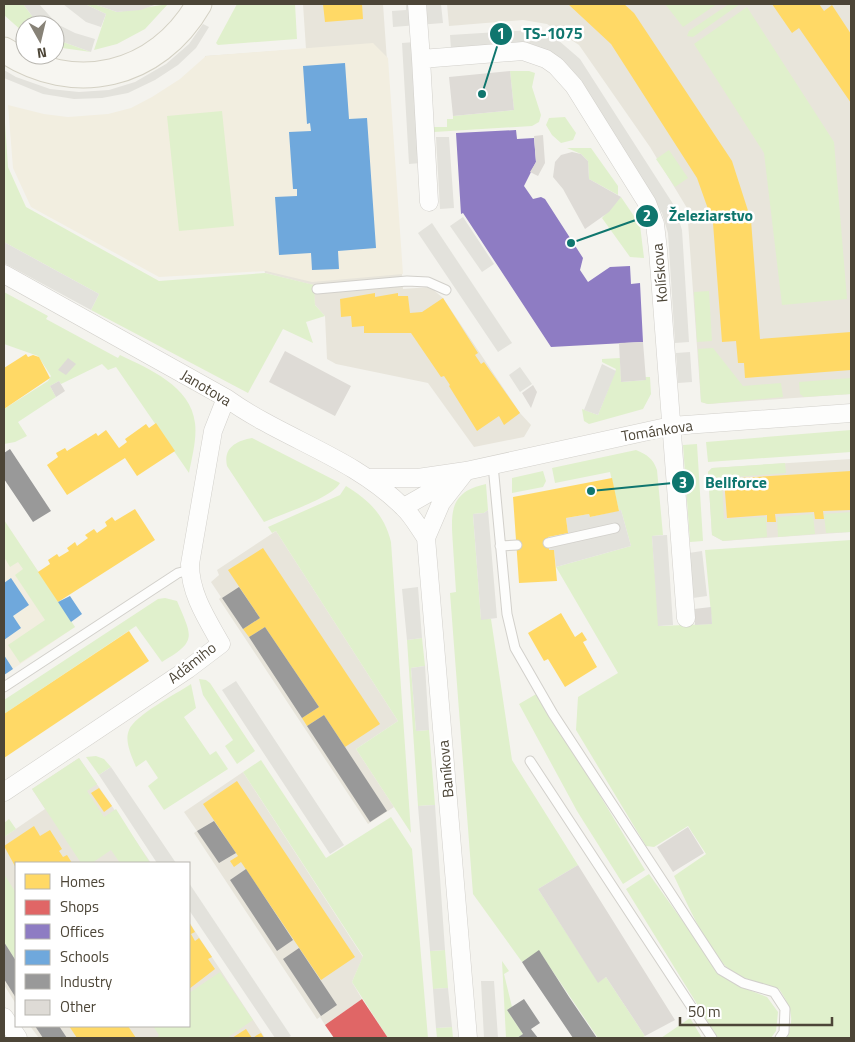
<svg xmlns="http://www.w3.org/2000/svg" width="855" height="1042" viewBox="0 0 855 1042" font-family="'Titillium Web',sans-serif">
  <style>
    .residential { fill: #e8e5db }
    .education { fill: #f2eee0 }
    .green { fill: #e0f0cc }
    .parking { fill: #e3e2dc }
    .homes { fill: #ffd966 }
    .shops { fill: #e06666 }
    .offices { fill: #8e7cc3 }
    .schools { fill: #6fa8dc }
    .industry { fill: #999 }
    .building { fill: #dedbd6 }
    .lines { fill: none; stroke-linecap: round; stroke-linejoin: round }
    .lane-casing { stroke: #d2d0cb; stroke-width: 11 }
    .street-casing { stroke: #d2d0cb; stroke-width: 19 }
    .secondary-casing { stroke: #d4d1c4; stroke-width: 27 }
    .lane { stroke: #fdfdfc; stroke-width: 9 }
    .street { stroke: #fdfdfc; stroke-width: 18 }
    .secondary { stroke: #f7f6f1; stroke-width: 25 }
    .labels { text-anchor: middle; stroke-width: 5; stroke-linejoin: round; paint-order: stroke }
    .street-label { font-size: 15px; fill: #4c4537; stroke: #fff }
    .leader { fill: none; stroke: #0f766e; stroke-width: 2 }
    .callout-dot { fill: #0f766e; stroke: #fff; stroke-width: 2 }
    .mark-label { font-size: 15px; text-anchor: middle; font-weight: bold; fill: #fff }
    .callout-label { font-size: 16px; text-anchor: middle; font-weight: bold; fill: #0f766e; stroke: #fff; stroke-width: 5; stroke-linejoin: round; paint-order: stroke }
  </style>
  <rect width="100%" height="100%" fill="#f4f3ee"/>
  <path class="residential" d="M303 4H383L403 289 430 287 443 298 520 413 531 425 524 437 474 447 428 383 336 364 327 359 325 316 315 305 313 285 265 273 259 247 212 112 205 56 306 49Z
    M447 4H851V394L708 404 701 402 687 208 650 147 579 45 547 24 523 20 449 26Z
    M851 459V532L723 541 712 535 708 472 712 468Z
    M276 531 398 721 356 749 394 807 368 824 219 599 221 597 211 582 219 575 217 570Z
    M79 758 151 863H16V1004L4 985V837L45 809 32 789Z
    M243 772 363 957 352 982 362 999 325 1025 320 1017 317 1019 194 833 197 831 184 812Z
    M189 922 265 1038H39L30 1026H189Z"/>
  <path class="education" d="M373 43 388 58 403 274 312 282 266 271 159 277 31 207 13 168 8 105 44 114 68 117 108 114 131 108 152 97 180 79 206 56Z
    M4 520 75 627 4 675Z"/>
  <path class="green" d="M4 4H23L39 25H25V33L22 31 4 15Z
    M85 4H94L117 12 168 4 145 29 117 44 94 50 106 14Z
    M237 4H295L297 39 218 45 216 43Z
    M665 4H717L683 27Z
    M729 4H740L693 37 687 36 689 31Z
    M747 7 834 142 847 299 782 305 764 153 694 44Z
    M55 39 91 52 55 47Z
    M510 71H529L535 73 532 87 541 115 539 122 532 126 434 132 433 127H447V119H453V116L514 110Z
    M4 108 8 167 26 207 159 281 265 273 314 285 315 305 325 316 306 322 313 343 283 329 248 393 91 310 99 294 4 242Z
    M222 111 234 226 179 231 167 116Z
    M565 117 576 133 573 140 561 143 552 135 546 125 549 118Z
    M567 148H591L618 186V195L589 179 588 161 581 154Z
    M669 150 688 178 675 187 656 159Z
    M621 197 640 225 644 258 630 257 602 218Z
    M709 291 712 341 697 342 694 292Z
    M4 292 48 316 46 319 118 358 120 355C149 369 191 386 195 423 197 439 192 457 189 473L116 367 108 370 102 364 61 384 59 381 50 386 56 397 18 422 27 436 15 442 4 444V409L48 381 51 376 38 356 4 344Z
    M713 348 743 386 781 383 783 397 708 404 701 402 698 349Z
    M620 358 621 382 645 380V377H650L651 394 643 409 589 424 584 421 582 409 598 415 616 369 602 362V359Z
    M851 378V394L804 397 800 394 799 382Z
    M851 430V452L708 462 706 442Z
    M252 438 340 483C332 498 282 514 264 522L227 466C223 447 237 441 252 438Z
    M697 444 703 541 690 542 683 445Z
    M636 450C647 455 653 458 657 470L663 535 652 536 659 626 712 624 705 550 851 540V1038H787C795 1017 791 1007 779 989 762 984 744 980 729 969 708 952 686 901 674 876L706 854 688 826 654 847 646 846 576 730 578 697 618 673 556 567 631 546 621 510 619 511 610 472 555 483 552 468Z
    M785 463 786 473 722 478 724 519 766 517 767 537 723 541 712 535 708 472 712 468Z
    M543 471 546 481 543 487 512 493V478Z
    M486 484 488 510 484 513 473 514 481 619H491L512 760 578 865 538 889 598 982 606 977 645 1036 641 1038H598L539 951 522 962 473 894 450 593 456 592C455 577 454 561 453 546 451 514 448 492 486 484Z
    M346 486C369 500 385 516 391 542L411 833 356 749 398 721 276 531 272 533 268 527 340 495Z
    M851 512V532L826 533 824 514Z
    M813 514 815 534 778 537 777 517Z
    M4 520 75 627 20 663 8 645 45 620 15 575 23 569 18 562 10 567 4 557Z
    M165 598 177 601C192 637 198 641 162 662L136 626 4 714V700L158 599Z
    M422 638 425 666 411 668 416 731 429 730 435 805 418 806 407 640Z
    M199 679 206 680 210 683 255 751 237 764 225 746 233 740 203 695Z
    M191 684 196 708 184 717 210 755 216 751 228 769 164 810 148 786 158 778 146 760 136 767C132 757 124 741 129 730 135 715 176 694 191 684Z
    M538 693 645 870 623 884 577 811 519 704Z
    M96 756 104 759 111 767 99 775 86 757Z
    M79 758 97 784 87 791 104 817 116 809 150 863H120L111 850 92 863H81L32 789Z
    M261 760 326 858 391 817 412 849 428 1038H388L352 982 363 956 243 772Z
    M9 819 16 829 4 837V823Z
    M4 874 16 893V961L4 942Z
    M649 874 719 972 741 987 767 997 778 1012 776 1031 771 1038H718L626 889Z
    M445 950 448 988 433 989 430 951Z
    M502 961 509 971 504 974 512 1007 507 1010 523 1034 517 1038H506Z
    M220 972 253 1020 227 1038H157L159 1035 153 1026H189V993Z
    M690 1018 702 1038H661Z
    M452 1027 453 1038H437L436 1028Z"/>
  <path class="parking" d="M23 4H39L57 24 75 33 95 39 91 52 55 39V25H39Z
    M63 4H85L106 14 101 27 86 22Z
    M94 4H157L141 10 117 12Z
    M406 4H441L443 23 393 27 392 11 406 10Z
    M203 24 209 27 196 48 178 65 155 80 128 93 102 98 74 99 43 94 4 78V70L16 77 50 89 79 92 109 90 135 82 166 64 189 44Z
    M531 30 558 40 580 59 675 207 682 230 689 342 675 343 668 233 662 213 569 68 550 52 451 49 450 35Z
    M415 42 421 163 409 164 402 43Z
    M436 137H449L454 208 440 209Z
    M463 217 494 264 482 272 450 226Z
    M432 223 512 343 498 352 418 233Z
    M4 242 99 294 91 310 4 263Z
    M690 352 692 382 678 383 676 353Z
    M602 364 616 371 598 415 584 410Z
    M520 367 532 384 520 392 509 375Z
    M488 510 497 618 481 620 473 514 484 513Z
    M621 510 631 546 556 567 554 550H549L548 537 568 533 566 518 589 514 590 517Z
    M667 535 673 625 658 626 652 536Z
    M702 551 707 596 693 598 689 553Z
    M418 587 422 638 407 640 402 589Z
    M425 666 429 730 416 731 411 668Z
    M236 681 344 845 330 854 222 690Z
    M111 767 176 863H157L99 775Z
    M435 805 445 950 430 951 418 806Z
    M189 883 291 1036 287 1038H275L189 910Z
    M481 981H494L498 1038H484Z
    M448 988 452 1027 436 1028 433 989Z"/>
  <path class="homes" d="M323 4H362L363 19 325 22Z
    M568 4H624L634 13 732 161 751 220 760 339 851 332V370L745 378 744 363H738L736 341 722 342 713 223 697 178 611 44Z
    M772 4H819L824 11 832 5 851 34V103L799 28 792 33Z
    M375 293V297L398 293V296H408L410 313 422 312 443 298 478 353 475 355 481 364 484 362 520 413 504 425 499 416 477 431 449 386 450 385 444 376 441 377 411 333H364V326L352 327 351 316 341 317 340 299Z
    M26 354 28 357 33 355 39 357 50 378 4 409V368Z
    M156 423 175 451 137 476 125 458 67 495 47 465 58 457 56 453 65 448 67 451 96 433 98 436 106 430 119 448 127 442 125 439 146 424 149 428Z
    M851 471V510L823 511 824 519H815L814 512 775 514 776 522H767V515L727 518 724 479Z
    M612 478 619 511 590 517 589 514 566 518 568 533 548 537 549 550H554L557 581 519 583 513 497Z
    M135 509 155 540 58 602 38 572 50 564 48 560 57 554 59 557 69 551 67 548 75 542 77 546 88 538 85 535 94 529 97 533 107 526 105 522 112 517 115 521Z
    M263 548 380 724 345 747 324 715 307 726 302 718 319 707 265 627 249 637 243 629 260 618 228 570Z
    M561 613 575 637 582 632 587 640 583 642 597 667 565 687 548 659 544 661 528 633Z
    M129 631 149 661 4 758V714Z
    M237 781 355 957 321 980 241 862 234 867 230 861 238 856 203 804Z
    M99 788 112 806 104 812 91 793Z
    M34 826 40 836 50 830 62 849 59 851 63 857 67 855 72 863H16V868L4 846Z
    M189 922 195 932 191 934 195 941 199 938 212 957 208 959 215 969 189 989Z
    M69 1026H128L136 1038H77Z
    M246 1029 252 1038H232Z
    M261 1033 264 1038H253L257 1035Z"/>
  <path class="shops" d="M362 999 388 1038H334L325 1025Z"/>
  <path class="offices" d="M516 130 517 139 534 138 536 162 524 186 533 199 541 197 545 199 583 258 580 270 588 282 610 267 630 266 631 284 640 283 643 342 551 347 463 213 461 214 456 133Z"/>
  <path class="schools" d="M345 63 349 119 367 118 376 248 338 251 339 269 312 270 311 253 279 255 275 197 297 196V189H293L289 132 311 131 310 123 307 124 303 66Z
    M11 578 29 605 13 616 21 628 4 640V583Z
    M70 596 82 614 71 622 58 602Z
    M4 655 13 669 4 675Z"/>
  <path class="industry" d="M10 449 51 511 33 522 4 479V453Z
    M239 587 260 618 243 629 222 598Z
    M265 627 319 707 302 718 249 637Z
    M324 715 387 811 370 822 307 726Z
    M214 821 236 853 219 863 197 831Z
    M246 869 293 940 277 951 230 880Z
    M4 942 16 961V998L4 979Z
    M299 948 337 1005 321 1016 283 959Z
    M539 950 569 997 597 1038H573L527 970 522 962Z
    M524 999 540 1023 531 1029 538 1038H517L523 1034 507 1010Z
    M35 1026H59L67 1038H43Z"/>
  <path class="building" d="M510 71 514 110 453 116 449 77Z
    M543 135 545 163 538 176 530 172 536 162 534 136Z
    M572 152 581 154 588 161 589 179 621 197 609 212 585 229 563 189 553 177 555 162 561 155Z
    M643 342 646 380 621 382 619 343Z
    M285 351 351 386 335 416 269 382Z
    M68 358 76 364 66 375 58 370Z
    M59 381 65 391 56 397 50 386Z
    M533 385 537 392 531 408 522 393Z
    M711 607 712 624 695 625 694 609Z
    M688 827 704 853 673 872 657 847Z
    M578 865 675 1020 645 1036 606 977 598 983 538 889Z"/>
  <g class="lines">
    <g class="lane-casing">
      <path id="lane" d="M317 289 407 281 428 282 446 290
        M493 465 507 614 515 648 553 714 721 970 743 983 774 992 785 1009 784 1032 780 1038
        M548 543 615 528
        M500 546 517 545
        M4 687 178 573 190 570
        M530 761 712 1038"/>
    </g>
    <g class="street-casing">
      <path id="street" d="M417 4 421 59 523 51 546 59 556 66 574 86 647 203 655 224 658 250 686 618
        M421 59 429 202
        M4 274 226 398C283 439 353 457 403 507 412 515 419 528 426 538L468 1038
        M367 478H418L466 471 671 426 851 413
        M404 507 458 476
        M426 538 441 503 466 471
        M4 792 188 669 221 644C207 619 190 594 190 564L213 431 226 398
        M4 1017 18 1038"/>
    </g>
    <g class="secondary-casing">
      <path id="secondary" d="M4 50C74 96 157 77 199 4"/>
    </g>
    <use href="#lane" class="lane"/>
    <use href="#street" class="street"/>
    <use href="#secondary" class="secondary"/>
  </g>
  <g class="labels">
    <g class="street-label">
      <text transform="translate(660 273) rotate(-95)" y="5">Kolískova</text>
      <text transform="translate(206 388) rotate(31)" y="5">Janotova</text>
      <text transform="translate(657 431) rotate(-9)" y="5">Tománkova</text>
      <text transform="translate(192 663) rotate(-38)" y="5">Adámiho</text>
      <text transform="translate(446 769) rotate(-95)" y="5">Baníkova</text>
    </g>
  </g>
  <path class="leader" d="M482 94L501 34M571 243L647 216M591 491L683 482"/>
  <g class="callout-dot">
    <circle cx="482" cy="94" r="5"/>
    <circle cx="571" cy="243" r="5"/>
    <circle cx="591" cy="491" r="5"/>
    <circle cx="501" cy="34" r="12"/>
    <circle cx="647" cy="216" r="12"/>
    <circle cx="683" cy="482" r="12"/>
  </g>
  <g class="mark-label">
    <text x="501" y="39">1</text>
    <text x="647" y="221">2</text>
    <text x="683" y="488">3</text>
  </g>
  <g class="callout-label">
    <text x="553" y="39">TS-1075</text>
    <text x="711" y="221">Železiarstvo</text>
    <text x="736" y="488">Bellforce</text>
  </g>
  <rect width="855" height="1042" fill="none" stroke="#4c4537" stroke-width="10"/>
  <rect x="15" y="862" width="175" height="165" fill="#ffffff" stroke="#b7b5af"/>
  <rect x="25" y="874" width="25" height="15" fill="#ffd966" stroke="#b7b5af"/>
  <text x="60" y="887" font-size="15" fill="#4c4537">Homes</text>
  <rect x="25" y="900" width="25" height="15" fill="#e06666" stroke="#b7b5af"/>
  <text x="60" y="912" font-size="15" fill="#4c4537">Shops</text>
  <rect x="25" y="924" width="25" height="15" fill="#8e7cc3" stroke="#b7b5af"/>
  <text x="60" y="937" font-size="15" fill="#4c4537">Offices</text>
  <rect x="25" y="950" width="25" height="15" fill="#6fa8dc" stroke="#b7b5af"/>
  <text x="60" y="962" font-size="15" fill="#4c4537">Schools</text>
  <rect x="25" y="974" width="25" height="15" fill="#999999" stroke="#b7b5af"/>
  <text x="60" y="987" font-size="15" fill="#4c4537">Industry</text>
  <rect x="25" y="1000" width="25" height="15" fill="#dedbd6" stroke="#b7b5af"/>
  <text x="60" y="1012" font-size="15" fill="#4c4537">Other</text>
  <g transform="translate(40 40) rotate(172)"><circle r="24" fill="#ffffff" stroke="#b7b5af"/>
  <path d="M0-4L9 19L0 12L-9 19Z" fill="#878277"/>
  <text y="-8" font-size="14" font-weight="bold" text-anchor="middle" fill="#4c4537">N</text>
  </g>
  <path d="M680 1017v8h152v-8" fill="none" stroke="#4c4537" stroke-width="2.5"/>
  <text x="688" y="1017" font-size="15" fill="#4c4537" stroke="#ffffff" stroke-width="4" paint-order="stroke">50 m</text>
</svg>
